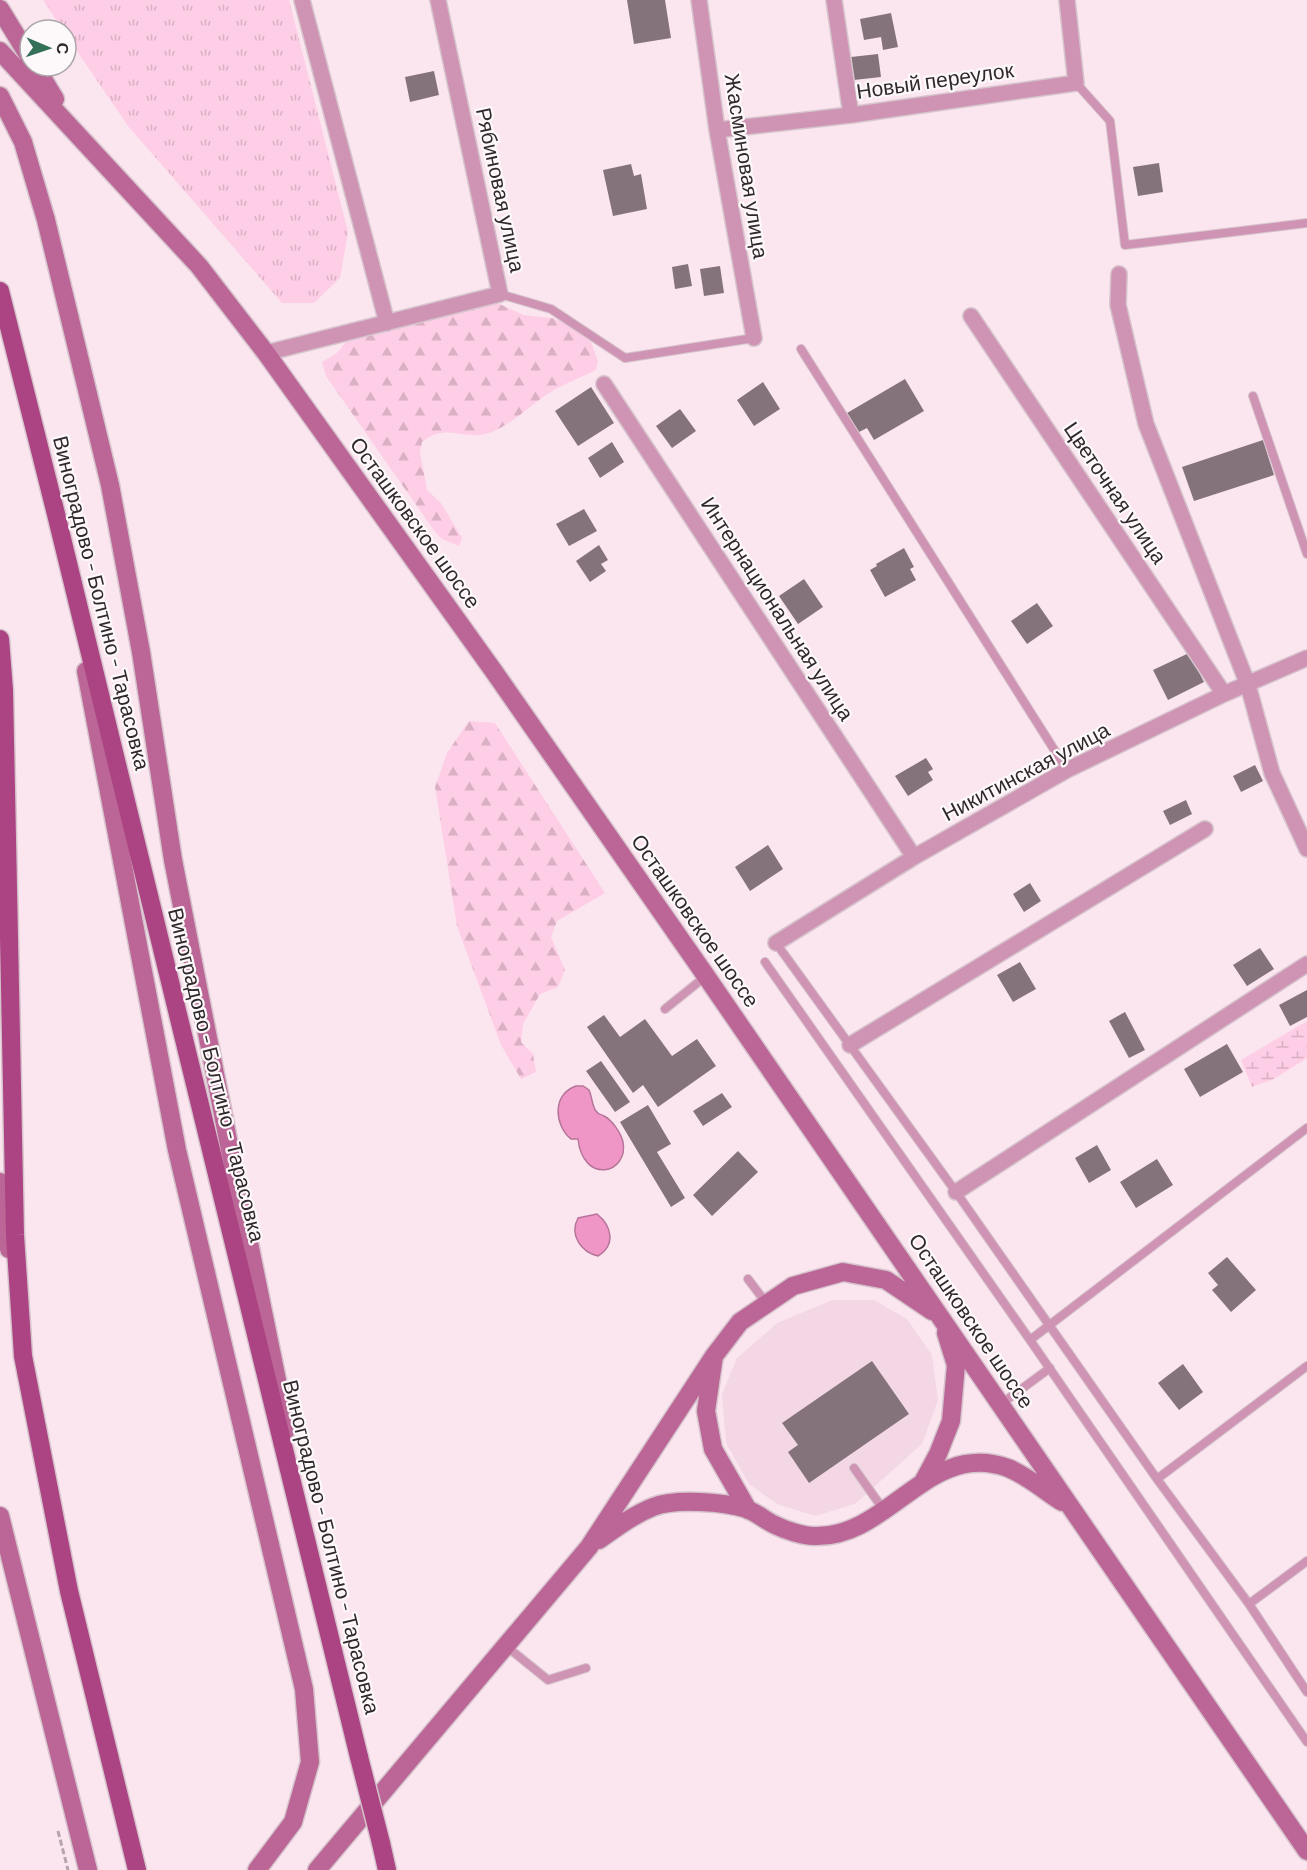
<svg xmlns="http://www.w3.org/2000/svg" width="1307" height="1870" viewBox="0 0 1307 1870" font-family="Barlow,sans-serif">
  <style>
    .built { fill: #f4d7e5 }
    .grass { fill: url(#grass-tufts) }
    .forest { fill: url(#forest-firs) }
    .wetland { fill: url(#wetland-marsh) }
    .water { fill: #ef96c7; stroke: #b67598; stroke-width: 1.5 }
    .building { fill: #85737c }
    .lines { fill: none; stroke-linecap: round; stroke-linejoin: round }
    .lane-casing { stroke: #d6c4cd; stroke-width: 10 }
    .street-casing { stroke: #d6c4cd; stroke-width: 18 }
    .secondary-casing { stroke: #d6c4cd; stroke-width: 21 }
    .primary-casing { stroke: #d6c4cd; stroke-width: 21 }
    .path { stroke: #b5a4ac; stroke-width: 3; stroke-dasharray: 6 3; stroke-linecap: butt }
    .lane { stroke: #cf94b3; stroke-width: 8 }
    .street { stroke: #cf94b3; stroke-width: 15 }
    .secondary { stroke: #bb6696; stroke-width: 18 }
    .primary { stroke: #ac4382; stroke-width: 18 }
    .primary-bridge-casing { stroke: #d6c4cd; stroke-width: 21; stroke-linecap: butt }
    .primary-bridge { stroke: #ac4382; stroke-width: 18 }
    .labels { text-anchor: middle; stroke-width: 4.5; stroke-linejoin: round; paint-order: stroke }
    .street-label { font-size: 21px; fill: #30282c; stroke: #fdf8fa }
  </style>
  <defs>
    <pattern id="grass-tufts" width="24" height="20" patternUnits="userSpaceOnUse" patternTransform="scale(1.5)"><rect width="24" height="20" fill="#fecde6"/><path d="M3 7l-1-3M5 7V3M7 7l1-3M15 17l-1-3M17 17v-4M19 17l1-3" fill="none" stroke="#dab0c5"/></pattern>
    <pattern id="forest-firs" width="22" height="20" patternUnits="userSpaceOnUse" patternTransform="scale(1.5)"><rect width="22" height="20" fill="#fecde6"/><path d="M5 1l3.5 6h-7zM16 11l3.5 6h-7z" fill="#dab0c5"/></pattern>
    <pattern id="wetland-marsh" width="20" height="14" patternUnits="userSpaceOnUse" patternTransform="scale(1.5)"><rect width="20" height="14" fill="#fecde6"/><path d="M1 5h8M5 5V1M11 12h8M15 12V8" fill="none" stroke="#dab0c5"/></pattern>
  </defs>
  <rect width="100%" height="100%" fill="#fbe6f0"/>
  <path class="built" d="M832 1300H874L907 1319 932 1355 938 1400 922 1444 855 1504 815 1516 777 1504 749 1484 726 1443 722 1394 737 1358 777 1323Z"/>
  <path class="grass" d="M43 0H289L348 232 340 278 314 303H282L128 126 66 35V30H63Z"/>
  <path class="forest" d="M460 301 497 303 524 315 552 318 569 325 591 342 598 361 596 370C580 378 561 385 546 395 531 405 509 426 492 432 465 443 448 421 422 442L420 452 427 490 441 503 462 538 459 546 442 539 435 532 326 376 322 362 337 353 360 324Z
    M469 721 495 723 605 893 557 921 551 937 565 970 558 987 540 994 523 1024 521 1042 533 1054 536 1072 521 1079 501 1045 457 926 435 787 447 753Z"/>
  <path class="wetland" d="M1307 1021V1058L1274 1079 1252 1087 1241 1060Z"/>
  <path class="water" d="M576 1086H583L589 1090C592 1096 592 1106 596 1111 600 1116 599 1113 604 1116 612 1120 621 1133 623 1142 629 1174 583 1185 578 1139H571C554 1125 552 1094 576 1086Z
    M597 1214C612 1226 616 1245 598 1256 581 1252 569 1235 578 1218Z"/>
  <path class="building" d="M627 0H665L671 38 634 44Z
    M891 13 898 47 883 50 881 37 864 40 860 19Z
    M878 54 881 77 854 80 851 57Z
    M434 71 439 95 410 102 405 77Z
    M1159 163 1163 192 1138 196 1133 167Z
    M631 164 634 176 641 174 647 209 613 216 603 170Z
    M688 264 692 286 675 289 672 267Z
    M720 266 724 293 704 296 700 269Z
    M905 379 924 411 874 440 867 428 859 432 847 413Z
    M763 382 780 409 754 426 737 400Z
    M591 387 614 423 578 446 555 411Z
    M680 409 696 431 672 448 656 426Z
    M1263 440 1274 475 1194 501 1182 467Z
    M612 442 624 462 600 478 588 458Z
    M584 509 597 531 569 546 556 524Z
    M599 545 608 560 601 564 606 571 590 582 576 561Z
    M904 548 914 567 910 569 916 580 885 597 870 570 877 566 876 564Z
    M804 579 823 607 798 624 779 596Z
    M1037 603 1053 626 1027 644 1011 621Z
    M1189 653 1204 682 1168 700 1153 670Z
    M926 758 933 769 928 772 933 780 908 796 895 776Z
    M1255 765 1263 781 1241 792 1233 776Z
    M1186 800 1192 814 1170 825 1163 811Z
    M768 845 783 869 750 891 735 867Z
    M1030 883 1041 901 1024 912 1013 894Z
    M1260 948 1274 969 1247 986 1233 965Z
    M1020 962 1036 989 1013 1002 997 975Z
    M1307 990V1017L1290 1026 1279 1005Z
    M1125 1012 1145 1050 1129 1058 1109 1021Z
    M604 1015 620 1037 645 1019 672 1056 697 1039 716 1066 658 1107 643 1085 633 1093 587 1027Z
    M1227 1044 1243 1072 1200 1097 1184 1069Z
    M601 1061 630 1102 615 1112 586 1071Z
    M722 1093 732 1107 703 1126 693 1111Z
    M648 1105 671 1144 657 1152 685 1198 671 1207 620 1122Z
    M1097 1145 1111 1170 1089 1183 1075 1158Z
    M738 1151 758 1172 712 1216 693 1195Z
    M1157 1159 1173 1185 1136 1208 1120 1182Z
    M1227 1257 1256 1290 1231 1312 1212 1290 1218 1285 1208 1273Z
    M872 1361 909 1414 809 1483 788 1452 798 1445 782 1423Z
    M1183 1364 1203 1392 1179 1410 1158 1383Z"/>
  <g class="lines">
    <g class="lane-casing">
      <path id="lane" d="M1076 83 1110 121 1125 245 1307 223
        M500 294 551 309 625 358 754 338
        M801 349 1067 770
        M1253 396 1307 554
        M776 943 956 1192 1157 1479 1249 1604 1307 1692
        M765 962 1030 1340 1307 1742
        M665 1009 706 976
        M748 1279 767 1304
        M1030 1340 1307 1128
        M1001 1404 1050 1368
        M854 1468 883 1509
        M1157 1479 1307 1366
        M1249 1604 1307 1561
        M506 1646 548 1680 586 1668"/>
    </g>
    <g class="street-casing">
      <path id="street" d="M302 0 387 323
        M699 0 717 130 754 338
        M834 0 851 115
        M717 130 851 115 1076 83 1067 0
        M1119 274 1118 305 1146 424 1248 685 1272 773 1307 849
        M971 316 1224 694
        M266 353 500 294 438 0
        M604 384 914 857
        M776 943 914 857 1067 770 1224 694 1307 658
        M850 1045 1205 829
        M956 1192 1307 964"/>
    </g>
    <g class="secondary-casing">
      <path id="secondary" d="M0 9 30 58
        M0 51 199 266 266 353 495 673 706 976 1307 1851
        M35 66 55 99
        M0 96 23 142 46 220 110 485 141 652 173 860 229 1145 287 1429
        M86 671 177 1150 304 1689 310 1762 293 1822 257 1870
        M0 1182 9 1249
        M923 1482 938 1454 951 1421 956 1365 946 1333
        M748 1510 713 1449 706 1411 714 1356 740 1322 793 1286 843 1272 886 1280 932 1311
        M0 1516 88 1870
        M599 1540C616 1528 633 1515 653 1507 675 1498 725 1502 747 1509 757 1513 766 1521 775 1525 785 1530 803 1536 814 1536 889 1539 928 1439 1008 1468 1026 1475 1045 1491 1062 1502
        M317 1870 589 1547 714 1356"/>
    </g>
    <g class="primary-casing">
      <path id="primary" d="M0 291 56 514 359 1757
        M0 639 4 690 15 1235 23 1356 69 1591 137 1870
        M381 1843 387 1870"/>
    </g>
    <path class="path" d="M58 1831 68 1870"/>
    <use href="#lane" class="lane"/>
    <use href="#street" class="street"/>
    <use href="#secondary" class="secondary"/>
    <use href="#primary" class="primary"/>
    <g class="primary-bridge-casing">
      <path id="primary-bridge" d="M359 1757 381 1843"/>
    </g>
    <use href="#primary-bridge" class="primary-bridge"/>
  </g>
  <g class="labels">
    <g class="street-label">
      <text transform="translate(935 81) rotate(-8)" y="7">Новый переулок</text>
      <text transform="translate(746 166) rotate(81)" y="7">Жасминовая улица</text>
      <text transform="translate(500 190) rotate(78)" y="7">Рябиновая улица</text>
      <text transform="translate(1115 493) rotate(56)" y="7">Цветочная улица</text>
      <text transform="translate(415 523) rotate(54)" y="7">Осташковское шоссе</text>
      <text transform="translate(101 603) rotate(76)" y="7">Виноградово - Болтино - Тарасовка</text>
      <text transform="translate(777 609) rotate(57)" y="7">Интернациональная улица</text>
      <text transform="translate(1026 772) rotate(-28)" y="7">Никитинская улица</text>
      <text transform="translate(695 921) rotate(55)" y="7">Осташковское шоссе</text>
      <text transform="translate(216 1075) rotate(76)" y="7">Виноградово - Болтино - Тарасовка</text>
      <text transform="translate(971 1321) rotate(56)" y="7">Осташковское шоссе</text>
      <text transform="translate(331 1547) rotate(76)" y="7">Виноградово - Болтино - Тарасовка</text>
    </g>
  </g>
  <g transform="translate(48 48) rotate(92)"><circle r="28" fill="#fdf8fa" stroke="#aba5a8" stroke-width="1.5"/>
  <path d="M0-4.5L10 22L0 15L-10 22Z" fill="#346f58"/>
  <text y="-9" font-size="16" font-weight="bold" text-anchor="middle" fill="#30282c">С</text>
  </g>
</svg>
